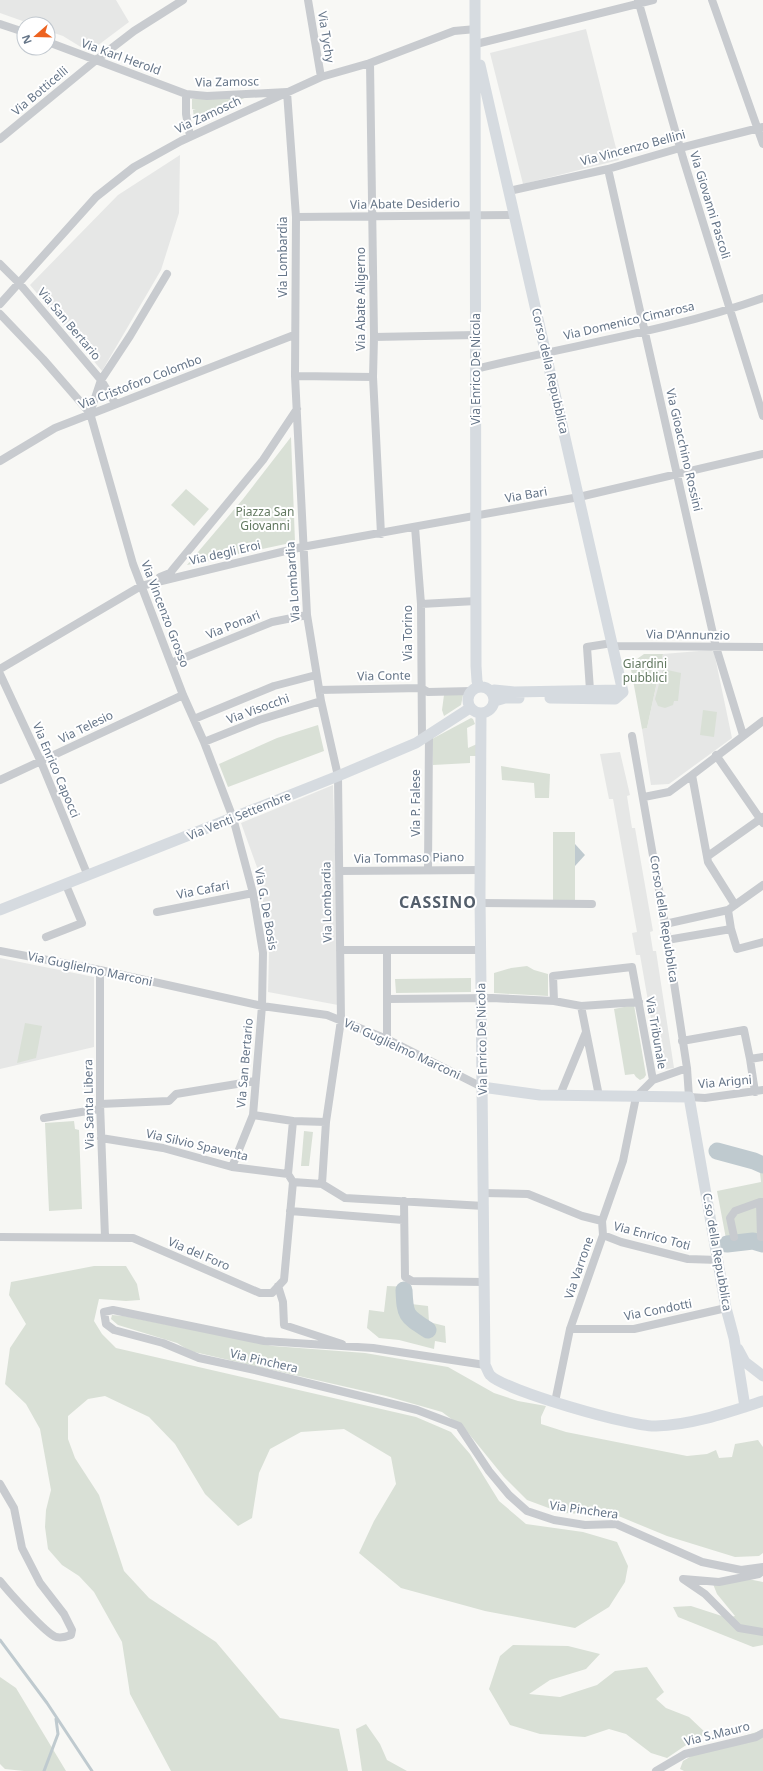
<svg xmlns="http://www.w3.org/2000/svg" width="763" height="1771" viewBox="0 0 763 1771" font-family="'Noto Sans',sans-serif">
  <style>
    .built { fill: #e6e7e6 }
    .green { fill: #d9e0d6 }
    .water { fill: #bfcacf }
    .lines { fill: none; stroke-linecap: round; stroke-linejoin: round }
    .stream { stroke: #bfcacf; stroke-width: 3 }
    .river { stroke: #bfcacf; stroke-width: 17 }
    .street { stroke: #c8cbcf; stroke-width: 8 }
    .secondary { stroke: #d6dbe0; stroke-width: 11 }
    .labels { text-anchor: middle; stroke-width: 4; stroke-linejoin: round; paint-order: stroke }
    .street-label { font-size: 12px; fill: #657588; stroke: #fff }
    .park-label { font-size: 12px; fill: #637961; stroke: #fff }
    .district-label { font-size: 16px; font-weight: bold; letter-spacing: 1px; fill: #545f6c; stroke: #fff }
  </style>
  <rect width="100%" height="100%" fill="#f8f8f5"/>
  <path class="built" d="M0 0H116L129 22 89 52 63 36 48 31V24H31L0 13Z
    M586 29 619 160 523 184 490 53Z
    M180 155 179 213 161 270 102 371 30 285 118 195Z
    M711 650 714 652 732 738 669 784 651 785 642 729 647 728 663 654Z
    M620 752 630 795 627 796 632 828H635L653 931 650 932 653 951H656L674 1068 660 1070 640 955H636L632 933 637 932 613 799H609L600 754Z
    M333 785 338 949V1005L268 992 269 953 265 913 258 870 241 823Z
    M0 958 94 977V1047L0 1069Z"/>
  <path class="green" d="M249 96 194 120 193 110H196L192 109V99Z
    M291 437 295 542 187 565 243 499Z
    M186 489 209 509 194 526 171 505Z
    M644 654H663L647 728 642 729 630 664Z
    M663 669 681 673 678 701H674L673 705 665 708 658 706 655 699Z
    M444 695H463L461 705 444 716 442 710Z
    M703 710 717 712 714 737 700 735Z
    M471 718 473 719 475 724 467 728 468 748 477 744V756H470V763L433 765 432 739Z
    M318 725 324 751 228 787 219 764 277 738Z
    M501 766 550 774 549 798H535L534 783 502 780Z
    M553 832H575V903L553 902Z
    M527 966 534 970 548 974V996L494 993V973L511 968Z
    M471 978V992L396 993 395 979Z
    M634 1005 646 1075 644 1078 640 1080 636 1077 634 1074 625 1075 614 1009Z
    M25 1023 42 1026 36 1058 17 1063Z
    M74 1121 75 1129 79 1130 82 1209 49 1211 45 1123Z
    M304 1131 313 1132 309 1166H301Z
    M760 1173H763V1252L757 1249 727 1244 717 1191 761 1182Z
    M94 1266H126L137 1284 140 1300 126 1301 99 1299 94 1321 102 1334 116 1348 416 1417 451 1432 470 1454 499 1501 526 1524 583 1532 617 1542 628 1566 625 1582 609 1607 575 1628 485 1611 401 1588 359 1553 374 1521 396 1484 391 1457 344 1429 301 1432 270 1449 259 1473 252 1518 238 1526 205 1494 175 1444 149 1417 105 1396 88 1399 68 1416V1439L75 1458 99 1495 124 1571 149 1598 216 1642 280 1718 339 1729 348 1771H171L130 1694 122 1642 94 1592 79 1576 62 1565 48 1549 45 1527 46 1510 51 1490 40 1429 26 1404 5 1384 10 1348 26 1324 9 1295 11 1282Z
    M387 1286 411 1287V1304L428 1306 429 1322 445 1326 446 1343 435 1341 434 1349 399 1340 379 1338 367 1328 369 1310 384 1312Z
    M112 1315 124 1316 273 1346 365 1353 448 1367 494 1393 518 1401 546 1406 541 1417V1424L566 1432 687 1456 707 1454 716 1450 719 1458 732 1457 735 1444 758 1440 763 1447V1553L759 1556 735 1557 667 1536 616 1515 562 1513 527 1500 504 1477 465 1429 442 1412 386 1396 190 1351 177 1343 118 1325 111 1319Z
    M738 1577 763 1582V1645L753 1647 678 1617 673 1607 691 1606 728 1618 735 1616 717 1594 713 1584Z
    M513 1645 568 1646 600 1654 586 1669 550 1680 529 1694 560 1697 597 1685 615 1671 647 1667 664 1692 656 1699 666 1708 689 1717 708 1735 698 1737 667 1758 651 1753 626 1734 609 1729 585 1737 540 1734 510 1725 489 1689 500 1656Z
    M0 1677 16 1688 66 1771H24L5 1769 0 1764Z
    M366 1724 380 1744 387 1760 407 1771H362L356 1729Z
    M763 1730V1771H684L680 1769 683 1761 705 1748Z"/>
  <path class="water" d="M575 844 585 855 575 866Z"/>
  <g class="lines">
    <path class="stream" d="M0 1640 47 1703 92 1771
      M44 1771 58 1734 56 1719"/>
    <path class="river" d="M717 1151 754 1161 763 1165
      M727 1244 753 1241 763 1244
      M404 1290C405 1316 406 1316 428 1330"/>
    <path class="street" d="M308 0 321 77
      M638 0 683 158 763 416
      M712 0 763 144
      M0 24 24 32
      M48 42 186 94 207 96 287 92 296 217 295 376 307 615 321 701 338 776 341 1020 326 1122 322 1184
      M476 44 653 0
      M370 63 374 337 373 377 381 534
      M186 94V114L190 136
      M0 139 95 61 134 31 183 0
      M608 169 716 647 743 735
      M509 191 608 169 680 148 763 127
      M296 217 515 215
      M0 264 19 283 101 380 115 403
      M0 304 96 197 134 167 181 141 321 77 370 63 454 31 476 29
      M0 314 43 359 90 413 133 564 183 695 204 742 233 818 253 893 263 953 262 1006 253 1115 232 1167
      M374 337 476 335
      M476 369C571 345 670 331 763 298
      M295 376 373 377
      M90 413 101 380 130 336 167 274
      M0 461 55 428 294 335
      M415 527 421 604 422 739
      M160 577 170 573 174 568 263 460 297 409
      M421 604 476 601
      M613 646 763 647
      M171 663 272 622 307 615
      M0 669 141 586 302 547 579 497 763 454
      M0 674 41 762 88 876
      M319 690 421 688 428 692 472 691
      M590 690 587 647 612 643
      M194 719 274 686 316 675
      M632 736 665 924 687 1068 689 1097 705 1098 763 1090
      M204 742 259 720 321 701
      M716 755 763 823
      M0 780 183 695
      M644 797 669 792 692 775
      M708 856 763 817
      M428 870 429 735
      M339 871 480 870
      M480 903 592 904
      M735 905 708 862 692 775 763 721
      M157 912 253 893
      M665 924 728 910 763 885
      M731 929 737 949 763 942
      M46 937 82 923 66 885
      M667 940 731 929 728 910
      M340 950H481
      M0 951 100 970 262 1006 327 1015 387 1039 482 1087
      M100 970V1104L105 1237
      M387 999 492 998 554 1001 581 1006 639 1002
      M554 1001 553 976 632 967 653 1080 636 1097 623 1161 602 1221 603 1235 570 1329 555 1402
      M581 1006 599 1096
      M387 1039V950
      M682 1041 744 1030 750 1059 763 1057
      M750 1059 755 1092
      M653 1080 687 1068
      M560 1095 586 1032
      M100 1104 169 1101 176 1094 255 1081
      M253 1115 293 1121
      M44 1118 100 1109
      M326 1122 293 1121 288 1174 293 1182 322 1184 345 1198 484 1206
      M101 1138 163 1148 232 1167 288 1174
      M483 1193 528 1194 582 1216 602 1221
      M404 1201 405 1277 412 1281 484 1282
      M763 1202H760L761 1237H763
      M290 1211 403 1220
      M603 1235 621 1242 688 1259 718 1260
      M0 1237 133 1238 260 1293H272L284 1280 293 1182
      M734 1237 730 1218 735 1211 760 1202
      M278 1286 283 1302 284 1325 342 1344
      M570 1329H634L726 1308
      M485 1365 373 1348 264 1341 113 1310 104 1312 106 1324 114 1330 163 1343 199 1358 255 1370 417 1410 459 1426 489 1471 509 1495 527 1511 554 1520 585 1525 616 1524 702 1562 741 1570 763 1567
      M0 1484 14 1508 22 1548 40 1583 64 1614 72 1630 71 1635C66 1637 61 1638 56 1637 46 1634 8 1591 0 1581
      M763 1570 759 1574 719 1582 683 1579 705 1594 739 1628 763 1632
      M656 1771 685 1754 756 1737 763 1733"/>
    <path class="secondary" d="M475 0 476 666 477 681 479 687
      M480 65 623 692
      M468 700a13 13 0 1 1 26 0a13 13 0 1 1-26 0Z
      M492 692 494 690 514 692 619 690 623 692
      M550 698 615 699 623 692
      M495 701 505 698H519
      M481 714 480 896 485 1365C487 1368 488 1373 490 1375 503 1390 635 1428 656 1426 692 1425 729 1412 763 1401
      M0 910 338 776 416 743 470 708
      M482 1087 540 1095 689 1097 726 1308 734 1338 745 1407
      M738 1349 745 1362 763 1376"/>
  </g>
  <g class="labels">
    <g class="street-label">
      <text transform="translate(326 37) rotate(81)" y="4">Via Tychy</text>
      <text transform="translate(121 57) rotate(20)" y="4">Via Karl Herold</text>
      <text transform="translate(227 82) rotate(-1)" y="4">Via Zamosc</text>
      <text transform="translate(40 91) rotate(-40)" y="4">Via Botticelli</text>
      <text transform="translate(208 115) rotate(-25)" y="4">Via Zamosch</text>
      <text transform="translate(633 148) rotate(-15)" y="4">Via Vincenzo Bellini</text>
      <text transform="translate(405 204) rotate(-1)" y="4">Via Abate Desiderio</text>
      <text transform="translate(710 205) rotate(73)" y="4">Via Giovanni Pascoli</text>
      <text transform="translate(283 257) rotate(-90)" y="4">Via Lombardia</text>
      <text transform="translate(361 299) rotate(-90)" y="4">Via Abate Aligerno</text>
      <text transform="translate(629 321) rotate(-13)" y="4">Via Domenico Cimarosa</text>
      <text transform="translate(69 324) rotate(50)" y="4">Via San Bertario</text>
      <text transform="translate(476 369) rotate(-90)" y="4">Via Enrico De Nicola</text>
      <text transform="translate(550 371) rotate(77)" y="4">Corso della Repubblica</text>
      <text transform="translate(140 382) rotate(-21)" y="4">Via Cristoforo Colombo</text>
      <text transform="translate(684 450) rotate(77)" y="4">Via Gioacchino Rossini</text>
      <text transform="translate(526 495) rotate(-10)" y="4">Via Bari</text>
      <text transform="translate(225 553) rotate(-13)" y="4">Via degli Eroi</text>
      <text transform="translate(293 582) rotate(-94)" y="4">Via Lombardia</text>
      <text transform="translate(165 614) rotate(69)" y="4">Via Vincenzo Grosso</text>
      <text transform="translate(233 625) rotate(-22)" y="4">Via Ponari</text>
      <text transform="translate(408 633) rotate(-90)" y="4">Via Torino</text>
      <text transform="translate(688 635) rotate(1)" y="4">Via D'Annunzio</text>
      <text transform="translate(384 676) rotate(-1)" y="4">Via Conte</text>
      <text transform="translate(258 709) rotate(-20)" y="4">Via Visocchi</text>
      <text transform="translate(86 727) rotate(-26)" y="4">Via Telesio</text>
      <text transform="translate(56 770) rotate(67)" y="4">Via Enrico Capocci</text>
      <text transform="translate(416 803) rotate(-90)" y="4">Via P. Falese</text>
      <text transform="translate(239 816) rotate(-22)" y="4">Via Venti Settembre</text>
      <text transform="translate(409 858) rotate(-1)" y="4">Via Tommaso Piano</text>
      <text transform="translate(203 890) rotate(-11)" y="4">Via Cafari</text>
      <text transform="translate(327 902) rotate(-91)" y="4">Via Lombardia</text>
      <text transform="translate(266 909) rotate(80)" y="4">Via G. De Bosis</text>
      <text transform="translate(664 919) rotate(81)" y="4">Corso della Repubblica</text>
      <text transform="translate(90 969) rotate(12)" y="4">Via Guglielmo Marconi</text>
      <text transform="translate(656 1033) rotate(80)" y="4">Via Tribunale</text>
      <text transform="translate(482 1039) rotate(-91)" y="4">Via Enrico De Nicola</text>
      <text transform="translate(402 1049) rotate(25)" y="4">Via Guglielmo Marconi</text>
      <text transform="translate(245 1063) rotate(-85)" y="4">Via San Bertario</text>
      <text transform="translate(725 1082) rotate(-5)" y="4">Via Arigni</text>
      <text transform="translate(89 1104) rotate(-91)" y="4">Via Santa Libera</text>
      <text transform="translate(197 1145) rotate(13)" y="4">Via Silvio Spaventa</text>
      <text transform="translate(652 1236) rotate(15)" y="4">Via Enrico Toti</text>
      <text transform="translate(717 1252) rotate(80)" y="4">C.so della Repubblica</text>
      <text transform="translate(199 1254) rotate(23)" y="4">Via del Foro</text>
      <text transform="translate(579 1268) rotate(-71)" y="4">Via Varrone</text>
      <text transform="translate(658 1310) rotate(-11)" y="4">Via Condotti</text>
      <text transform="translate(264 1361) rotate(13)" y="4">Via Pinchera</text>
      <text transform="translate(584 1510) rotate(8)" y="4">Via Pinchera</text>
      <text transform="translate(717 1734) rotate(-14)" y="4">Via S.Mauro</text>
    </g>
    <g class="park-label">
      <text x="265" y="516">Piazza San<tspan x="265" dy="14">Giovanni</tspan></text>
      <text x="645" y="668">Giardini<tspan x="645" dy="14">pubblici</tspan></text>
    </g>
    <g class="district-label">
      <text x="438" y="908">CASSINO</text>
    </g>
  </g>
  <g transform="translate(36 36) rotate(250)"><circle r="19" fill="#ffffff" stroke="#c1c8cf"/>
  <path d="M0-3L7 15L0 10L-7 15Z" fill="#ed6320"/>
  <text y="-6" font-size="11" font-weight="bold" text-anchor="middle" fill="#657588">N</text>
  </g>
</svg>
